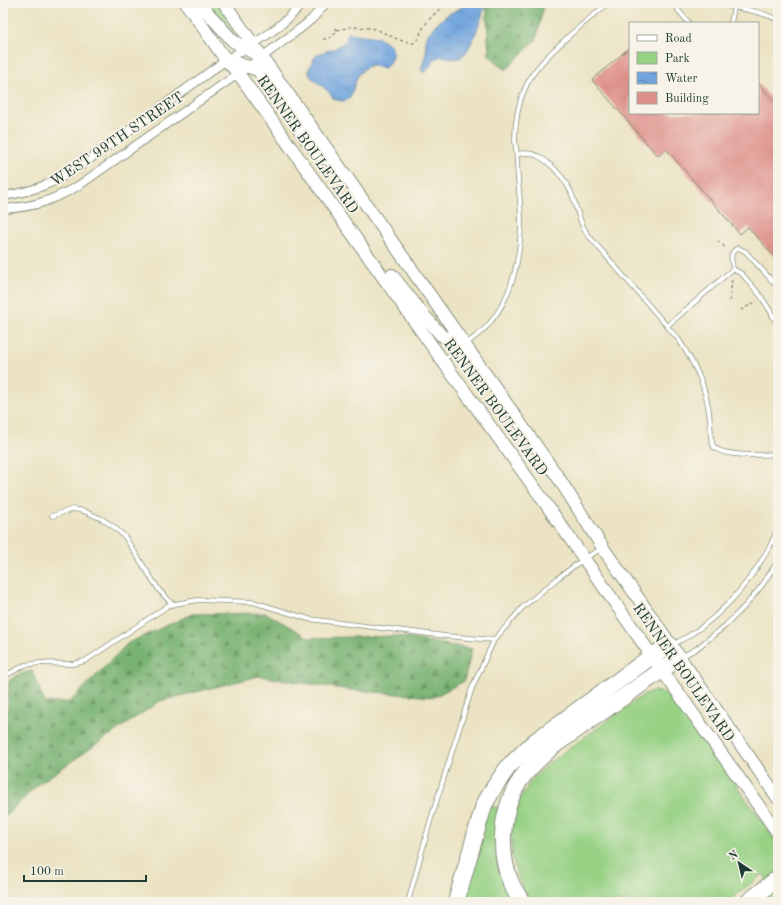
<svg xmlns="http://www.w3.org/2000/svg" width="781" height="905" viewBox="0 0 781 905" font-family="'Old Standard TT',serif">
  <style>
    .green { fill: #97d184; stroke: #5b875c }
    .forest { fill: url(#forest-firs); stroke: #4c7853 }
    .water { fill: url(#water-ripples); stroke: #487189 }
    .building { fill: #dd8f89 }
    .lines { fill: none; stroke-linecap: round; stroke-linejoin: round }
    .service-casing { stroke: #85907c; stroke-width: 5.5 }
    .minor-casing { stroke: #85907c; stroke-width: 10 }
    .secondary-casing { stroke: #85907c; stroke-width: 14 }
    .motorway-casing { stroke: #85907c; stroke-width: 18 }
    .path { stroke: #85907c; stroke-width: 1.5; stroke-dasharray: 3 3; stroke-linecap: butt }
    .service { stroke: #fff; stroke-width: 4 }
    .minor { stroke: #fff; stroke-width: 8 }
    .secondary { stroke: #fff; stroke-width: 12 }
    .motorway { stroke: #fff; stroke-width: 16 }
    .labels { text-anchor: middle; stroke-width: 4; stroke-linejoin: round; paint-order: stroke }
    .street-label { font-size: 15px; fill: #1f3d34; stroke: #f7f3e8 }
  </style>
  <defs>
    <pattern id="forest-firs" width="22" height="20" patternUnits="userSpaceOnUse"><rect width="22" height="20" fill="#79b372"/><path d="M5 1l3.5 6h-7zM16 11l3.5 6h-7z" fill="#63935e"/></pattern>
    <pattern id="water-ripples" width="26" height="14" patternUnits="userSpaceOnUse"><rect width="26" height="14" fill="#72a5de"/><path d="M2 4q2-2 4 0t4 0M15 11q2-2 4 0t4 0" fill="none" stroke="#5d88b5"/></pattern>
  </defs>
  <rect width="100%" height="100%" fill="#f7f3e8"/>
  <filter id="ink" filterUnits="userSpaceOnUse"><feTurbulence type="fractalNoise" baseFrequency=".025" numOctaves="2"/><feDisplacementMap in="SourceGraphic" scale="8" xChannelSelector="R" yChannelSelector="G"/><feConvolveMatrix kernelMatrix="1 2 1 2 8 2 1 2 1" color-interpolation-filters="sRGB"/></filter>
  <filter id="wash" filterUnits="userSpaceOnUse"><feTurbulence type="fractalNoise" baseFrequency=".012" numOctaves="4" result="noise"/><feDisplacementMap in="SourceGraphic" scale="16" xChannelSelector="R" yChannelSelector="G"/><feGaussianBlur stdDeviation="0.9" result="paint"/><feColorMatrix in="noise" values="0 0 0 0 0 0 0 0 0 0 0 0 0 0 0 0 0 1.4 0 .05"/><feComposite in="paint" operator="in"/></filter>
  <g filter="url(#wash)">
    <rect width="100%" height="100%" fill="#ebe3c3"/>
    <path class="green" d="M204 3H217L237 32 232 35Z
      M653 691 664 693 675 700 687 716 778 844V902H759L773 892 763 874 727 902H531L522 888 516 871 512 856 511 836 513 819 519 800 533 778 550 762 645 694Z
      M488 806 500 808 516 902H459Z"/>
    <path class="forest" d="M486 3H544L536 40 506 70 489 55Z
      M266 613 309 638 396 636 472 649 464 681 434 697 350 690 259 676 160 701 40 783 3 818V714L7 712 9 681 17 675 32 671 45 703 70 702 128 643 192 614Z"/>
    <path class="water" d="M466 3H485C484 14 471 51 461 57 454 62 443 53 437 58 433 60 428 69 425 73L423 72 421 69 426 53V37L436 24 447 15 460 8Z
      M349 33 378 37 391 45 393 51 392 57 389 63 385 68 371 65 365 68 358 75 353 89 349 99 343 101 337 100 333 98 328 91 312 78 309 74V69L314 58 318 54 336 48 347 40 346 36Z"/>
    <g id="blocks">
      <path class="building" d="M630 47V113H758V83L778 106V261L748 227 740 234 666 149 658 156 592 80Z"/>
    </g>
  </g>
  <g filter="url(#ink)">
    <use href="#blocks" fill-opacity="0" stroke="#85907c" stroke-width="1"/>
    <g class="lines">
      <g class="service-casing">
        <path id="service" d="M679 3 678 10 689 23
          M715 3C736 8 759 10 778 20
          M731 23 734 7
          M517 154C520 154 523 153 526 153 544 153 564 177 571 192 577 207 578 221 588 235L679 340C696 366 707 388 710 420 711 427 710 442 714 447 724 457 764 455 778 454
          M733 269C732 260 728 253 738 248L745 251 775 284 778 289
          M733 269 742 274 760 295 771 312 778 327
          M667 326 733 269
          M444 359C459 348 477 338 489 324 512 297 520 259 521 224 521 204 518 184 517 164 517 156 516 148 515 140 515 122 518 103 526 86 536 65 554 50 571 34 583 24 596 13 608 3
          M52 516 73 509 84 511 102 519 114 527 125 537 159 590 173 605
          M674 644C715 624 747 587 769 548 773 541 775 534 778 528
          M681 657 696 649 725 626 746 605 763 584 778 561
          M3 677 25 665 40 663 72 664 85 661 169 605 198 600 253 602 309 619 445 636 494 640
          M408 902 430 822 472 688 494 640 523 607 558 578 585 558 601 549"/>
      </g>
      <g class="minor-casing">
        <path id="minor" d="M3 196C31 192 52 184 76 169L226 60C252 45 284 27 302 3
          M3 209C34 207 51 201 78 186L262 57 301 28 312 19 326 3"/>
      </g>
      <g class="secondary-casing">
        <path id="secondary" d="M186 3 226 60 238 73 442 360 539 494 652 656 778 833
          M199 3 233 41 259 56
          M224 3 558 477 603 548 778 798
          M227 60 258 70 307 140 320 156 336 163
          M392 275 421 312 441 335 449 340 465 345"/>
      </g>
      <g class="motorway-casing">
        <path id="motorway" d="M456 902 468 860 484 805 493 789 508 767 534 742 652 656 670 645
          M522 902C518 896 514 890 511 883 497 849 501 805 524 775 532 765 542 756 552 747L679 658
          M748 902 778 878"/>
      </g>
      <path class="path" d="M337 30 351 27 372 28 380 31 399 40 413 43C419 40 420 33 423 28 430 17 438 10 448 3
        M323 39H328L336 33 337 30 334 26
        M718 241 727 249
        M730 301 732 277
        M741 310 757 301"/>
      <use href="#service" class="service"/>
      <use href="#minor" class="minor"/>
      <use href="#secondary" class="secondary"/>
      <use href="#motorway" class="motorway"/>
    </g>
  </g>
  <g class="labels">
    <g class="street-label">
      <text transform="translate(117 139) rotate(-34)" y="5">WEST 99TH STREET</text>
      <text transform="translate(308 144) rotate(55)" y="5">RENNER BOULEVARD</text>
      <text transform="translate(496 407) rotate(54)" y="5">RENNER BOULEVARD</text>
      <text transform="translate(684 672) rotate(55)" y="5">RENNER BOULEVARD</text>
    </g>
  </g>
  <rect width="781" height="905" fill="none" stroke="#f7f3e8" stroke-width="16"/>
  <rect x="629" y="22" width="130" height="92" fill="#f7f3e8" stroke="#a1aaa0"/>
  <rect x="637" y="35" width="20" height="6" fill="#ffffff" stroke="#a1aaa0"/>
  <text x="665" y="42" font-size="12" fill="#1f3d34">Road</text>
  <rect x="637" y="52" width="20" height="12" fill="#97d184" stroke="#a1aaa0"/>
  <text x="665" y="62" font-size="12" fill="#1f3d34">Park</text>
  <rect x="637" y="72" width="20" height="12" fill="url(#water-ripples)" stroke="#a1aaa0"/>
  <text x="665" y="82" font-size="12" fill="#1f3d34">Water</text>
  <rect x="637" y="92" width="20" height="12" fill="#dd8f89" stroke="#a1aaa0"/>
  <text x="665" y="102" font-size="12" fill="#1f3d34">Building</text>
  <g transform="translate(739 863) rotate(325)" stroke="#f7f3e8" stroke-width="3" paint-order="stroke">
  <path d="M0-3L7 15L0 10L-7 15Z" fill="#1f3d34"/>
  <text y="-6" font-size="11" font-weight="bold" text-anchor="middle" fill="#1f3d34">N</text>
  </g>
  <path d="M24 875v6h122v-6" fill="none" stroke="#1f3d34" stroke-width="2"/>
  <text x="30" y="875" font-size="12" fill="#1f3d34" stroke="#f7f3e8" stroke-width="3" paint-order="stroke">100 m</text>
</svg>
